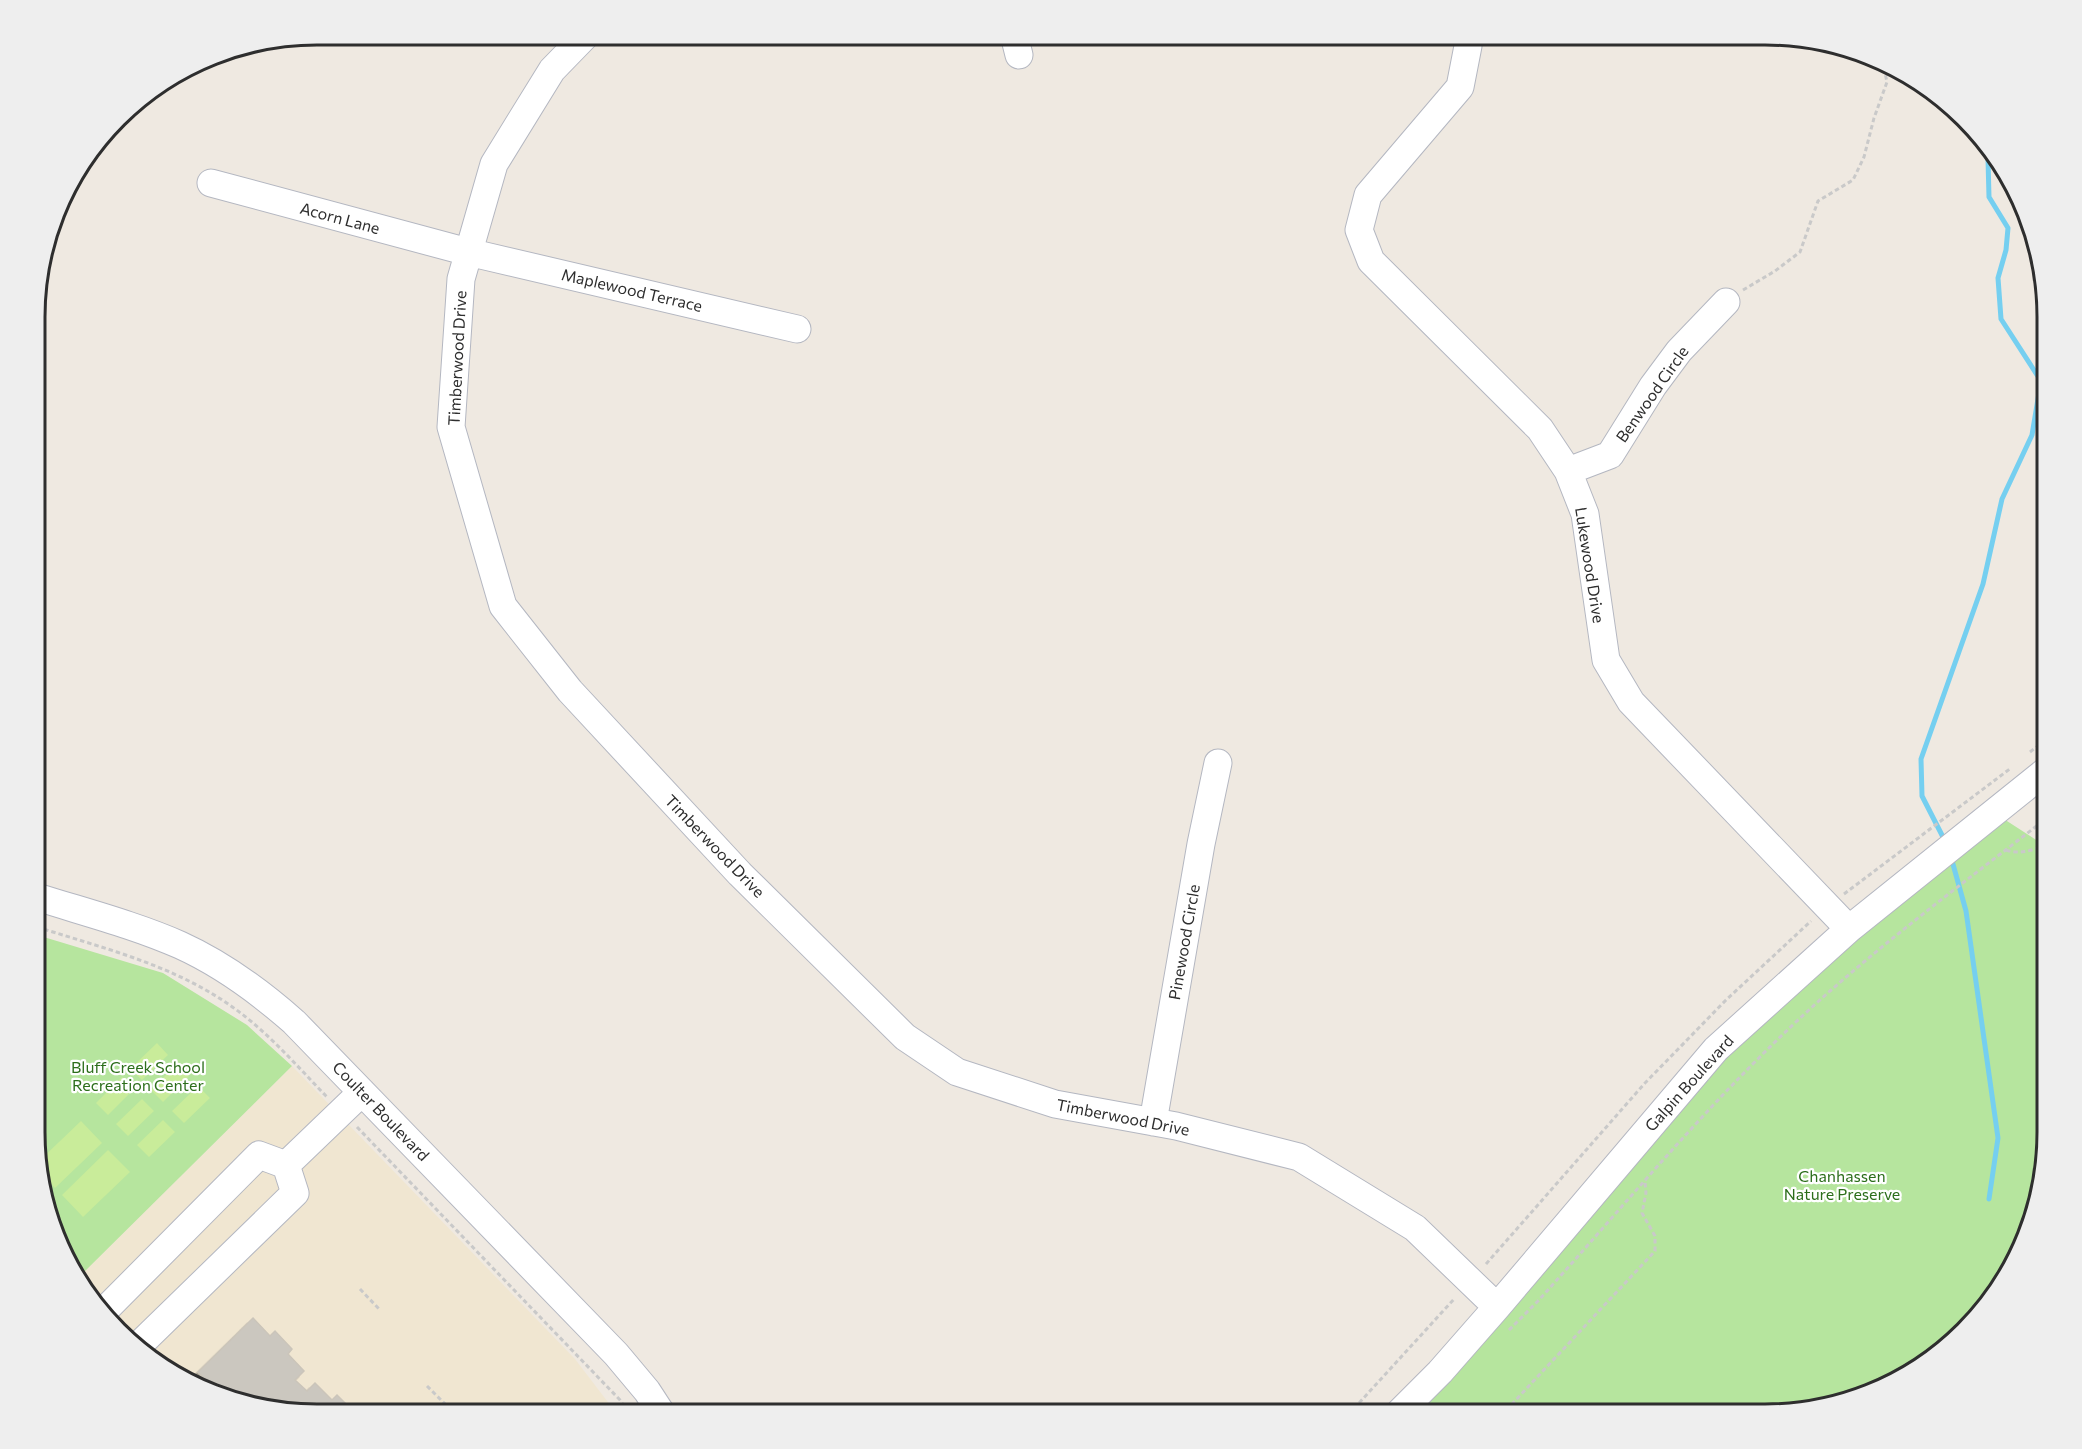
<svg xmlns="http://www.w3.org/2000/svg" width="2082" height="1449" viewBox="0 0 2082 1449" font-family="Commissioner,sans-serif">
  <style>
    .education { fill: #f0e6d1 }
    .green { fill: #b6e59e }
    .pitch { fill: #c9ec9a }
    .lines { fill: none; stroke-linecap: round; stroke-linejoin: round }
    .stream { stroke: #75cff0; stroke-width: 5 }
    .building { fill: #cbc7bf; stroke: #cbc5ba; stroke-width: 1.5; filter: url(#shadow) }
    .minor-casing { stroke: #b4b7c1; stroke-width: 29 }
    .path { stroke: #c9c9c9; stroke-width: 3; stroke-dasharray: 4.5 3; stroke-linecap: butt }
    .minor { stroke: #fff; stroke-width: 27 }
    .labels { text-anchor: middle; stroke-width: 4.5; stroke-linejoin: round; paint-order: stroke }
    .street-label { font-size: 16px; fill: #2e2e2e; stroke: #fff }
    .park-label { font-size: 16px; fill: #2c6e1b; stroke: #fff }
    .rim { fill: none; stroke: #2e2e2e; stroke-width: 3 }
  </style>
  <defs>
    <filter id="shadow"><feDropShadow dx="-5.5" dy="5.5" stdDeviation="0" flood-color="#0004"/></filter>
  </defs>
  <rect width="100%" height="100%" fill="#efe9e1"/>
  <path class="education" d="M292 1066 575 1359 617 1414H299L226 1399 145 1356 77 1279Z"/>
  <path class="green" d="M1993 812 2047 847V1150L2032 1223 1989 1304 1890 1385 1766 1414H1398L1716 1049Z
    M37 935 163 973 247 1025 292 1066 77 1279 72 1273 37 1169Z"/>
  <path class="pitch" d="M157 1043 168 1055 142 1080 130 1069Z
    M177 1064 189 1076 163 1102 151 1090Z
    M122 1077 134 1089 108 1115 96 1103Z
    M198 1086 210 1098 184 1123 172 1111Z
    M142 1099 154 1111 128 1136 116 1124Z
    M163 1120 175 1132 149 1157 137 1145Z
    M81 1121 102 1143 55 1188 37 1169V1163Z
    M108 1150 130 1172 83 1217 62 1195Z"/>
  <g class="lines">
    <path class="stream" d="M1946 843 1922 796 1921 759 1983 584 2002 499 2032 435 2041 381 2001 319 1998 278 2006 250 2008 228 1989 197 1988 159 1991 154
      M1951 857 1966 911 1998 1138 1989 1199"/>
  </g>
  <path class="building" d="M253 1318 270 1336 275 1331 292 1349 288 1354 304 1371 295 1380 307 1391 315 1383 332 1400 337 1395 354 1412 353 1414H299L225 1399 198 1372Z"/>
  <g class="lines">
    <g class="minor-casing">
      <path id="minor" d="M586 35 552 70 494 164 461 279 451 427 503 606 570 691 740 874 905 1037 957 1072 1055 1104 1176 1126 1299 1157 1415 1228 1497 1307
        M1014 35 1019 55
        M1468 46 1460 87 1368 195 1359 230 1371 261 1540 429 1568 471 1585 514 1606 660 1631 702 1849 929
        M211 183 468 252 797 329
        M1568 471 1610 455 1653 386 1679 351 1726 302
        M37 897C84 912 135 925 180 945 222 964 260 992 294 1022L616 1354 647 1391 662 1414
        M1153 1122 1201 844 1218 763
        M286 1165 362 1092
        M105 1310 259 1155 286 1165
        M137 1347 295 1193 286 1165
        M1398 1414 1440 1372 1497 1307 1716 1049 1849 929 2047 770"/>
    </g>
    <path class="path" d="M1743 290 1775 271 1800 252 1818 201 1853 180 1864 157 1874 118 1887 82 1883 64
      M2030 752 2047 739
      M2006 850C2021 855 2032 850 2047 845
      M1844 894 2011 768
      M37 927C103 948 173 965 231 1006 267 1031 296 1065 327 1097
      M357 1127 620 1400 629 1414
      M1486 1264 1645 1083 1726 1000 1811 921
      M360 1289 379 1309
      M1509 1330 1538 1301C1623 1207 1704 1108 1797 1021 1875 948 1962 884 2047 818
      M427 1386 447 1406
      M1349 1414 1455 1298
      M1500 1414 1513 1403 1655 1251V1236L1642 1213 1646 1193 1645 1182"/>
    <use href="#minor" class="minor"/>
  </g>
  <g class="labels">
    <g class="street-label">
      <text transform="translate(340 218) rotate(15)" y="6">Acorn Lane</text>
      <text transform="translate(632 290) rotate(13)" y="6">Maplewood Terrace</text>
      <text transform="translate(457 358) rotate(-87)" y="6">Timberwood Drive</text>
      <text transform="translate(1652 394) rotate(-55)" y="6">Benwood Circle</text>
      <text transform="translate(1590 565) rotate(81)" y="6">Lukewood Drive</text>
      <text transform="translate(715 846) rotate(46)" y="6">Timberwood Drive</text>
      <text transform="translate(1184 942) rotate(-80)" y="6">Pinewood Circle</text>
      <text transform="translate(1689 1083) rotate(-48)" y="6">Galpin Boulevard</text>
      <text transform="translate(381 1111) rotate(46)" y="6">Coulter Boulevard</text>
      <text transform="translate(1123 1117) rotate(11)" y="6">Timberwood Drive</text>
    </g>
    <g class="park-label">
      <text x="138" y="1073">Bluff Creek School<tspan x="138" dy="18">Recreation Center</tspan></text>
      <text x="1842" y="1182">Chanhassen<tspan x="1842" dy="18">Nature Preserve</tspan></text>
    </g>
  </g>
  <path d="M0 0H2082V1449H0ZM317 45H1765A272 272 0 0 1 2037 317V1132A272 272 0 0 1 1765 1404H317A272 272 0 0 1 45 1132V317A272 272 0 0 1 317 45Z" fill="#eee" fill-rule="evenodd"/>
  <path class="rim" d="M317 45H1765A272 272 0 0 1 2037 317V1132A272 272 0 0 1 1765 1404H317A272 272 0 0 1 45 1132V317A272 272 0 0 1 317 45Z"/>
</svg>
